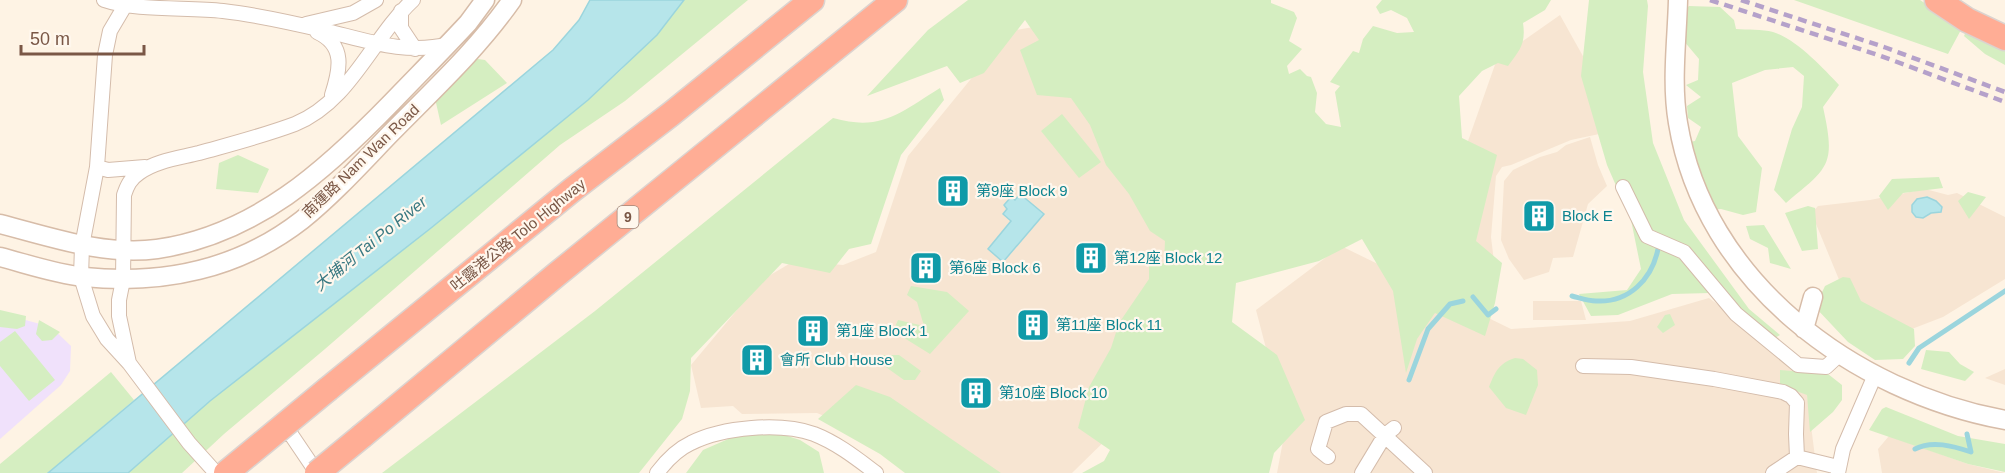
<svg xmlns="http://www.w3.org/2000/svg" width="2005" height="473" viewBox="0 0 2005 473" font-family="Arial,'Noto Sans TC',sans-serif">
  <style>
    .residential { fill: #f7e5d2 }
    .education { fill: #f0e1fb }
    .green { fill: #d5eec1 }
    .water { fill: #b6e5ea; stroke: #9bd5dd; stroke-width: 1.5 }
    .lines { fill: none; stroke-linecap: round; stroke-linejoin: round }
    .stream { stroke: #9bd5dd; stroke-width: 5 }
    .minor-casing { stroke: #d4bcab; stroke-width: 16 }
    .secondary-casing { stroke: #d7bca8; stroke-width: 21 }
    .motorway-casing { stroke: #dcd3cf; stroke-width: 27 }
    .minor { stroke: #fff; stroke-width: 14 }
    .secondary { stroke: #fff; stroke-width: 18 }
    .motorway { stroke: #ffad95; stroke-width: 24 }
    .rail { stroke: #b5a1ca; stroke-width: 4.5; stroke-dasharray: 9 6; stroke-linecap: butt }
    .motorway-bridge-casing { stroke: #dcd3cf; stroke-width: 27; stroke-linecap: butt }
    .motorway-bridge { stroke: #ffad95; stroke-width: 24 }
    .labels { text-anchor: middle; stroke-width: 4.5; stroke-linejoin: round; paint-order: stroke }
    .shield { fill: #fff7ed; stroke: #a28778; stroke-width: 1.5 }
    .shield-label { font-size: 14px; font-weight: bold; fill: #7a5746 }
    .street-label { font-size: 15px; fill: #7a5746; stroke: #fff7ed }
    .culture-label { font-size: 15px; fill: #0d838f; stroke: #fff7ed; text-anchor: start }
    .water-label { font-size: 16px; font-style: italic; fill: #387881; stroke: #fff7ed }
  </style>
  <rect width="100%" height="100%" fill="#fef3e4"/>
  <path class="residential" d="M1560 15 1594 76 1618 130 1571 140 1511 165 1502 167 1496 176 1491 237 1496 278 1475 276 1462 158 1497 59Z
    M1045 25 1190 157 1168 379 1072 473H912L862 432 817 413 742 414 733 406 701 408 691 365 762 280 794 261 843 265 876 252 908 156 1010 31Z
    M1590 137 1598 165 1607 186 1588 204 1573 257 1553 258 1549 272 1524 280 1509 259 1501 240 1504 181 1513 170 1540 157 1557 152 1566 145Z
    M1925 189 1948 195 1957 193 2005 217V279L1943 317 1891 337 1847 299 1814 219 1810 215 1818 206 1870 200Z
    M1341 246 1511 329 1630 321 1709 298 1804 370 1817 473H1277L1286 425 1256 310Z
    M1533 301H1581L1586 320H1533Z
    M2005 369V385L1985 378Z
    M1889 436 1968 464 2005 473H1882L1878 449Z"/>
  <path class="education" d="M0 313 51 327 71 346 70 371 61 385 0 439Z"/>
  <path class="green" d="M684 0H748L625 101 560 145 325 349 224 434 182 473H128L210 401 431 228 588 100 622 69Z
    M968 0H1271V3L1294 12 1297 18 1289 41 1302 49 1287 66 1289 74 1300 69 1307 76 1311 77 1317 93 1315 112 1326 124 1341 127 1335 92 1340 86 1330 82 1353 51 1359 53 1363 39 1373 26 1397 33 1414 32 1407 18 1391 10 1380 14 1376 7 1382 0H1551L1545 10 1523 23C1526 44 1520 50 1508 66L1498 63 1482 71 1459 96 1462 138 1497 155 1476 241 1502 263 1495 303 1485 336 1435 313 1417 339 1406 373 1393 291 1362 239 1319 261 1236 283 1232 322 1277 355 1305 420 1274 453 1269 473H1082L1104 461 1110 450 1078 428 1089 387 1111 348 1119 323 1149 279V264L1164 263 1165 241 1150 231 1129 194 1106 165 1090 125 1071 98 1037 95 1020 50 1039 40 1025 20 984 73 960 83 947 66 867 96 928 30Z
    M1589 0H1647L1648 6 1643 72 1653 143 1684 220 1749 309 1780 335 1764 344 1741 310 1710 293 1672 294 1618 315 1591 316 1579 294 1627 290 1641 269 1631 220 1607 165 1581 76Z
    M1794 0H1920L1962 28 1948 54Z
    M1689 6 1720 7 1734 20 1736 29C1747 30 1762 29 1773 32 1796 39 1823 68 1839 85L1823 107C1836 166 1829 167 1786 203L1774 190 1792 129 1802 107 1804 76 1793 67 1765 70 1732 83 1738 136 1762 168 1756 212 1743 215 1721 209 1707 210 1684 143 1695 141 1701 127 1688 118 1687 106 1701 97 1686 85 1698 80 1699 59 1683 40 1684 11Z
    M1972 17 2005 40V65L1985 54 1964 36Z
    M471 58 485 60 507 83 441 125 432 85Z
    M940 88 944 100 901 155 871 244 849 249 830 273 782 263 691 358 690 391 682 419 639 473H382L595 311 833 118C882 132 901 112 940 88Z
    M1062 114 1101 162 1079 178 1041 131Z
    M238 155 269 169 258 193 216 189 219 163Z
    M1939 177 1943 188 1903 193 1888 210 1879 196 1892 179Z
    M1968 192 1986 197 1969 219 1958 201Z
    M1808 206 1815 208 1818 249 1802 251 1785 213Z
    M1764 225 1791 269 1770 263 1768 248 1750 239 1746 226Z
    M1843 277 1850 278 1861 301 1914 329 1915 346 1903 359 1875 360 1848 342 1815 307 1825 286Z
    M911 286 947 292 969 311 930 354 893 331 898 320 924 326 917 302 907 295Z
    M0 310 26 316 25 326 17 329 0 327Z
    M1670 314 1675 325 1663 333 1657 327 1665 315Z
    M39 320 60 332 52 340 42 341 36 334Z
    M15 331 55 380 29 401 0 366V342Z
    M1926 350 1949 352 1960 364 1974 372 1965 381 1921 369Z
    M878 355H899L921 371 915 380H904L883 365Z
    M1515 358 1523 359 1537 370 1538 385 1526 415 1506 408 1489 387C1495 372 1499 363 1515 358Z
    M1780 370 1828 374 1842 385V400L1833 412 1810 432 1807 395 1780 385Z
    M111 372 134 400 48 473H0V464Z
    M856 385 890 397 1001 473H905L880 454 818 419Z
    M1886 407 1958 436 2005 444V472L1968 464 1869 430 1882 409Z
    M772 431 800 440 819 452 824 473H686L703 450 742 433Z"/>
  <path class="water" d="M590 0H684L657 35 588 100 431 228 210 401 128 473H48L553 50 579 20Z
    M1020 194 1044 214 1003 262 988 249 1011 221 1003 214 1007 209 1004 205 1011 197 1015 200Z
    M1927 197 1936 201 1942 207 1941 212 1931 213 1923 218 1916 217 1912 212V205L1917 199Z"/>
  <g class="lines">
    <path class="stream" d="M1572 296C1580 298 1588 301 1596 301 1629 303 1652 279 1658 249
      M1473 297 1488 315 1496 309
      M1909 363 1919 348 2005 291
      M1409 380 1428 329 1450 304 1463 301
      M1915 449C1932 440 1953 446 1971 452L1967 434"/>
    <g class="minor-casing">
      <path id="minor" d="M104 0C136 11 187 7 223 11 258 15 293 23 327 31 368 41 407 55 449 44
        M126 4 110 31 105 55 97 167 82 246 81 277 93 316 107 339 129 363 189 443 216 473
        M401 11V28L415 49
        M306 24 353 13 376 0
        M317 32C346 45 340 70 332 95
        M97 167 108 170 145 167
        M1623 187 1647 236 1684 252 1736 314 1798 365 1826 367 1840 354
        M129 363 119 316V300L123 280 124 195C127 186 130 179 139 173 155 161 179 158 199 153 231 144 263 136 295 124 350 102 372 38 413 0
        M1583 366 1631 367 1714 379 1783 392 1791 396 1797 403 1796 434 1797 457
        M274 435 290 433 317 473
        M1328 457 1318 449 1326 422 1346 414H1361L1425 473
        M657 473C666 461 678 449 691 443 723 427 780 422 814 434 837 443 856 458 876 473
        M1362 473 1385 435 1394 428
        M1773 473 1797 457 1838 467
        M1838 473 1843 449 1875 375"/>
    </g>
    <g class="secondary-casing">
      <path id="secondary" d="M1678 0C1677 40 1671 83 1678 123 1704 282 1854 392 2005 420
        M0 224C51 237 104 256 157 249 255 235 326 170 392 102 417 76 443 50 468 23L485 0
        M0 257C27 264 56 274 84 277 163 285 239 269 302 220 334 194 362 163 390 134 432 91 477 50 512 0
        M1804 329 1813 297"/>
    </g>
    <g class="motorway-casing">
      <path id="motorway" d="M1937 0 1967 20 2005 38
        M328 389 572 190 671 114 812 0
        M362 436 556 275 895 0"/>
    </g>
    <use href="#minor" class="minor"/>
    <use href="#secondary" class="secondary"/>
    <use href="#motorway" class="motorway"/>
    <path class="rail" d="M1710 0 1881 56 2005 102
      M1741 0 1884 47 2005 92"/>
    <g class="motorway-bridge-casing">
      <path id="motorway-bridge" d="M226 473 328 389
        M317 473 362 436"/>
    </g>
    <use href="#motorway-bridge" class="motorway-bridge"/>
  </g>
  <defs>
    <g id="building-square" transform="scale(1.725)"><rect x="-9" y="-9" width="18" height="18" rx="4" fill="#0f9aa8" stroke="#fff7ed"/><path d="M-4-6H4V6H1V3H-1V6H-4ZM-2.5-4.3h1.7v1.8h-1.7ZM.8-4.3h1.7v1.8H.8ZM-2.5-1h1.7V.8h-1.7ZM.8-1h1.7V.8H.8Z" fill="#fff"/></g>
  </defs>
  <g fill-rule="evenodd">
    <use href="#building-square" x="953" y="191"/>
    <use href="#building-square" x="1539" y="216"/>
    <use href="#building-square" x="1091" y="258"/>
    <use href="#building-square" x="926" y="268"/>
    <use href="#building-square" x="1033" y="325"/>
    <use href="#building-square" x="813" y="331"/>
    <use href="#building-square" x="757" y="360"/>
    <use href="#building-square" x="976" y="393"/>
  </g>
  <g class="labels">
    <rect class="shield" x="617.5" y="206" width="21" height="22" rx="4.5"/>
    <g class="shield-label">
      <text x="628" y="222">9</text>
    </g>
    <g class="street-label">
      <text transform="translate(361 161) rotate(-44)" y="5">南運路 Nam Wan Road</text>
      <text transform="translate(518 235) rotate(-39)" y="5">吐露港公路 Tolo Highway</text>
    </g>
    <g class="culture-label">
      <text x="976" y="196">第9座 Block 9</text>
      <text x="1562" y="221">Block E</text>
      <text x="1114" y="263">第12座 Block 12</text>
      <text x="949" y="273">第6座 Block 6</text>
      <text x="1056" y="330">第11座 Block 11</text>
      <text x="836" y="336">第1座 Block 1</text>
      <text x="780" y="365">會所 Club House</text>
      <text x="999" y="398">第10座 Block 10</text>
    </g>
    <g class="water-label">
      <text transform="translate(370 243) rotate(-39)" y="6">大埔河 Tai Po River</text>
    </g>
  </g>
  <path d="M21 45v9h123v-9" fill="none" stroke="#7a5746" stroke-width="3"/>
  <text x="30" y="45" font-size="18" fill="#7a5746" stroke="#fff7ed" stroke-width="4.5" paint-order="stroke">50 m</text>
</svg>
